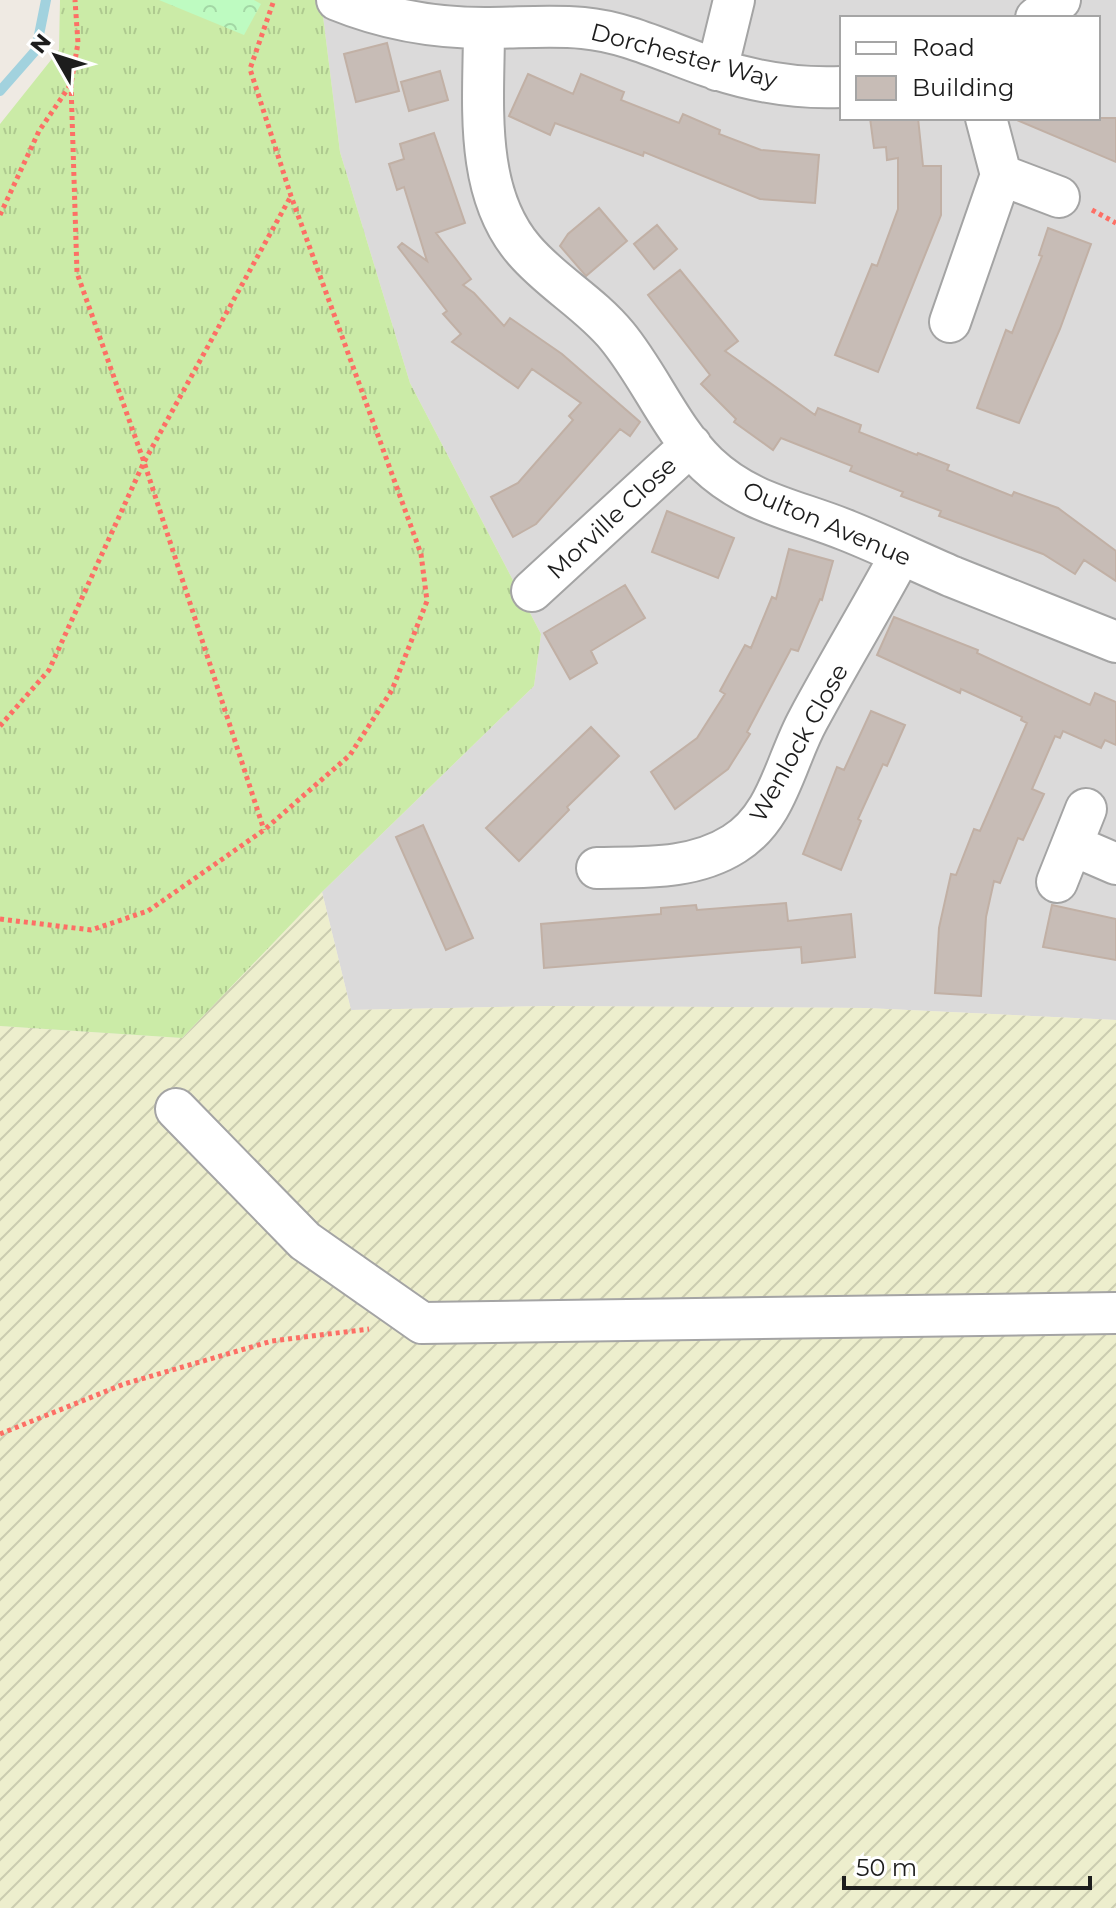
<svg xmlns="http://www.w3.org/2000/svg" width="1116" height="1908" viewBox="0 0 1116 1908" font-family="Montserrat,sans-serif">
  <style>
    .residential { fill: #dbdada; fill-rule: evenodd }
    .farmland { fill: url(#farmland-furrows) }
    .grass { fill: url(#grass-tufts) }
    .park { fill: url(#park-crowns) }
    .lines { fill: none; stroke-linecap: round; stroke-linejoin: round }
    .stream { stroke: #a2d2de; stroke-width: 10 }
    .building { fill: #c7bcb6; stroke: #c1b0a5; stroke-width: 2 }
    .minor-casing { stroke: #a4a4a4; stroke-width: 44 }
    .path { stroke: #fd6f65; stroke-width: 5; stroke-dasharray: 4 4; stroke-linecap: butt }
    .minor { stroke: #fff; stroke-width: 40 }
    .labels { text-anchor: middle; stroke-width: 8; stroke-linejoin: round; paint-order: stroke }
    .street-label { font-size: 24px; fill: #1d1d1d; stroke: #fff }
  </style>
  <defs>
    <pattern id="farmland-furrows" width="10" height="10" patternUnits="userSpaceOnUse" patternTransform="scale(2)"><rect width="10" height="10" fill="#edeecd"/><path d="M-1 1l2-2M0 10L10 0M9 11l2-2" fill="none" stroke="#cbccb0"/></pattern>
    <pattern id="grass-tufts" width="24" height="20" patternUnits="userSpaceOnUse" patternTransform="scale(2)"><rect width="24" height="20" fill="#cbeba7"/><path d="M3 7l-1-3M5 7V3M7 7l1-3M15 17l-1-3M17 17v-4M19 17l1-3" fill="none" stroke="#aec98f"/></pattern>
    <pattern id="park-crowns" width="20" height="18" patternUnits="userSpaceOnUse" patternTransform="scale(2)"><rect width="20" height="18" fill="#befbc1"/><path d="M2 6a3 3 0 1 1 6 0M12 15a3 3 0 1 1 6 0" fill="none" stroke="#a3d7a5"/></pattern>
  </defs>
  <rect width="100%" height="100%" fill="#efeae3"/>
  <path class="residential" d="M321 0H1116V1020L866 1008 549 1006 351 1010 322 892 534 686 541 634 410 383 340 152ZM842 18H1098V118H842Z"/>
  <path class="farmland" d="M322 892 351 1010 549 1006 866 1008 1116 1020V1908H0V1026L182 1038Z"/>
  <path class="grass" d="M60 0H321L340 152 410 383 541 634 534 686 322 892 182 1038 0 1026V124L59 50Z"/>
  <path class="park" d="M159 0H254L261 4 244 35Z"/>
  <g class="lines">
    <path class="stream" d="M0 91 36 50 46 0"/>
  </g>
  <path class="building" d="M387 43 399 91 356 102 344 54Z
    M440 71 448 100 409 111 401 82Z
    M528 74 573 94 581 74 624 92 621 100 679 123 683 114 720 130 719 134 761 150 819 155 815 203 760 199 644 152 643 156 555 123 550 135 509 116Z
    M870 118H918L923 166H941V215L878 372 835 355 872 264 877 266 898 209V158L887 160 886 147 874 148Z
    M1012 118H1116V162Z
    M434 133 465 223 436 233 471 279 463 285 474 293 504 326 510 318 562 354 640 422 630 436 620 429 536 524 513 537 491 497 518 483 573 420 569 416 581 403 532 369 518 388 452 342 461 334 443 314 447 311 398 247 402 243 427 261 404 187 397 190 389 164 404 159 400 144Z
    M599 208 627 241 586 276 560 246 568 234Z
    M657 225 677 249 654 269 634 244Z
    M1048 228 1091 244 1060 329 1019 423 977 408 1006 330 1012 333 1042 256 1039 255Z
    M680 270 738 341 725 351 815 415 818 408 861 425 859 432 917 455 918 453 949 465 947 470 1012 496 1014 492 1058 508 1116 551V581L1084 560 1075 574 1043 554 939 516 941 511 901 496 903 492 850 471 852 466 781 438 773 450 734 422 736 419 701 384 710 375 648 295Z
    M667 511 734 538 718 578 652 552Z
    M789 549 833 561 822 600 820 599 798 651 791 649 747 732 750 734 728 769 675 809 651 772 697 738 725 694 720 691 745 645 751 648 772 597 776 599Z
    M625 585 645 618 591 651 597 663 570 679 544 633Z
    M894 617 978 650 977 653 1090 705 1095 693 1116 702V745L1105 740 1101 748 1063 731 1060 738 1055 736 1032 789 1044 794 1023 840 1018 838 1000 883 994 881 986 917 981 996 935 993 939 928 951 874 956 875 974 829 980 831 1027 723 1021 720 1022 717 961 689 960 693 877 655Z
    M871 711 905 725 887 766 883 764 858 819 861 821 841 870 803 854 837 767 844 770Z
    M591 727 619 756 567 807 569 810 519 861 486 828Z
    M423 825 473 938 446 950 396 837Z
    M786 903 788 921 851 914 855 957 802 963 801 947 544 968 541 924 661 914V908L696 905 697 910Z
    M1052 905 1116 919V960L1043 947Z"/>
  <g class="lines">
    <g class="minor-casing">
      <path id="minor" d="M337 0C386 20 433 28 485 28 518 28 551 25 583 28 629 32 672 55 716 69 756 82 800 89 842 87
        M1036 18 1060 0
        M484 28C484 100 473 191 524 250 551 282 590 303 617 336 650 376 670 428 707 464 749 504 797 510 848 531 883 545 918 562 953 577 1007 599 1062 620 1116 642
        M717 70 734 0
        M1001 175 1059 197
        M950 322 1001 175 986 118
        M532 591 691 445
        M1072 845 1116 864
        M597 868C643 867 693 870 734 844 778 817 785 762 808 720 838 664 871 610 901 554
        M1057 882 1086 809
        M176 1109 305 1241 422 1323 1116 1313"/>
    </g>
    <path class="path" d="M71 84 77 273 144 462 264 830
      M1092 210 1116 223
      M0 215 39 131 71 84 78 43 75 0
      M0 726 49 670 144 462 291 196
      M0 919 91 930 148 911 264 830 350 755 392 690 427 601 421 554 291 196 250 69 274 0
      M0 1434 124 1384 272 1341 369 1329"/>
    <use href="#minor" class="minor"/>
  </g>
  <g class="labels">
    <g class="street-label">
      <text transform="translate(684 56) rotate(15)" y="8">Dorchester Way</text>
      <text transform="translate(612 518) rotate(-43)" y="8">Morville Close</text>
      <text transform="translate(827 524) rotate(23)" y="8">Oulton Avenue</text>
      <text transform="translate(799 743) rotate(-61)" y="8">Wenlock Close</text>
    </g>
  </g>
  <rect x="840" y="16" width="260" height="104" fill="#ffffff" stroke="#a5a5a5" stroke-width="2"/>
  <rect x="856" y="42" width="40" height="12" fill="#ffffff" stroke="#a5a5a5" stroke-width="2"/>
  <text x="912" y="56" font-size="24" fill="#1d1d1d">Road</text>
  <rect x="856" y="76" width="40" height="24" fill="#c7bcb6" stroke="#a5a5a5" stroke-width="2"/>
  <text x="912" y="96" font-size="24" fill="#1d1d1d">Building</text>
  <g transform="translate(56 56) rotate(309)" stroke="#ffffff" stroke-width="6" paint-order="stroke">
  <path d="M0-6L14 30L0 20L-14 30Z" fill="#1d1d1d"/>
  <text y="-12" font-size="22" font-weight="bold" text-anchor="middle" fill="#1d1d1d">N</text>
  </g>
  <path d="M844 1876v12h246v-12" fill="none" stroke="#1d1d1d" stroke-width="4"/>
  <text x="856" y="1876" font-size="24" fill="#1d1d1d" stroke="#ffffff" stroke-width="6" paint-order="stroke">50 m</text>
</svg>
